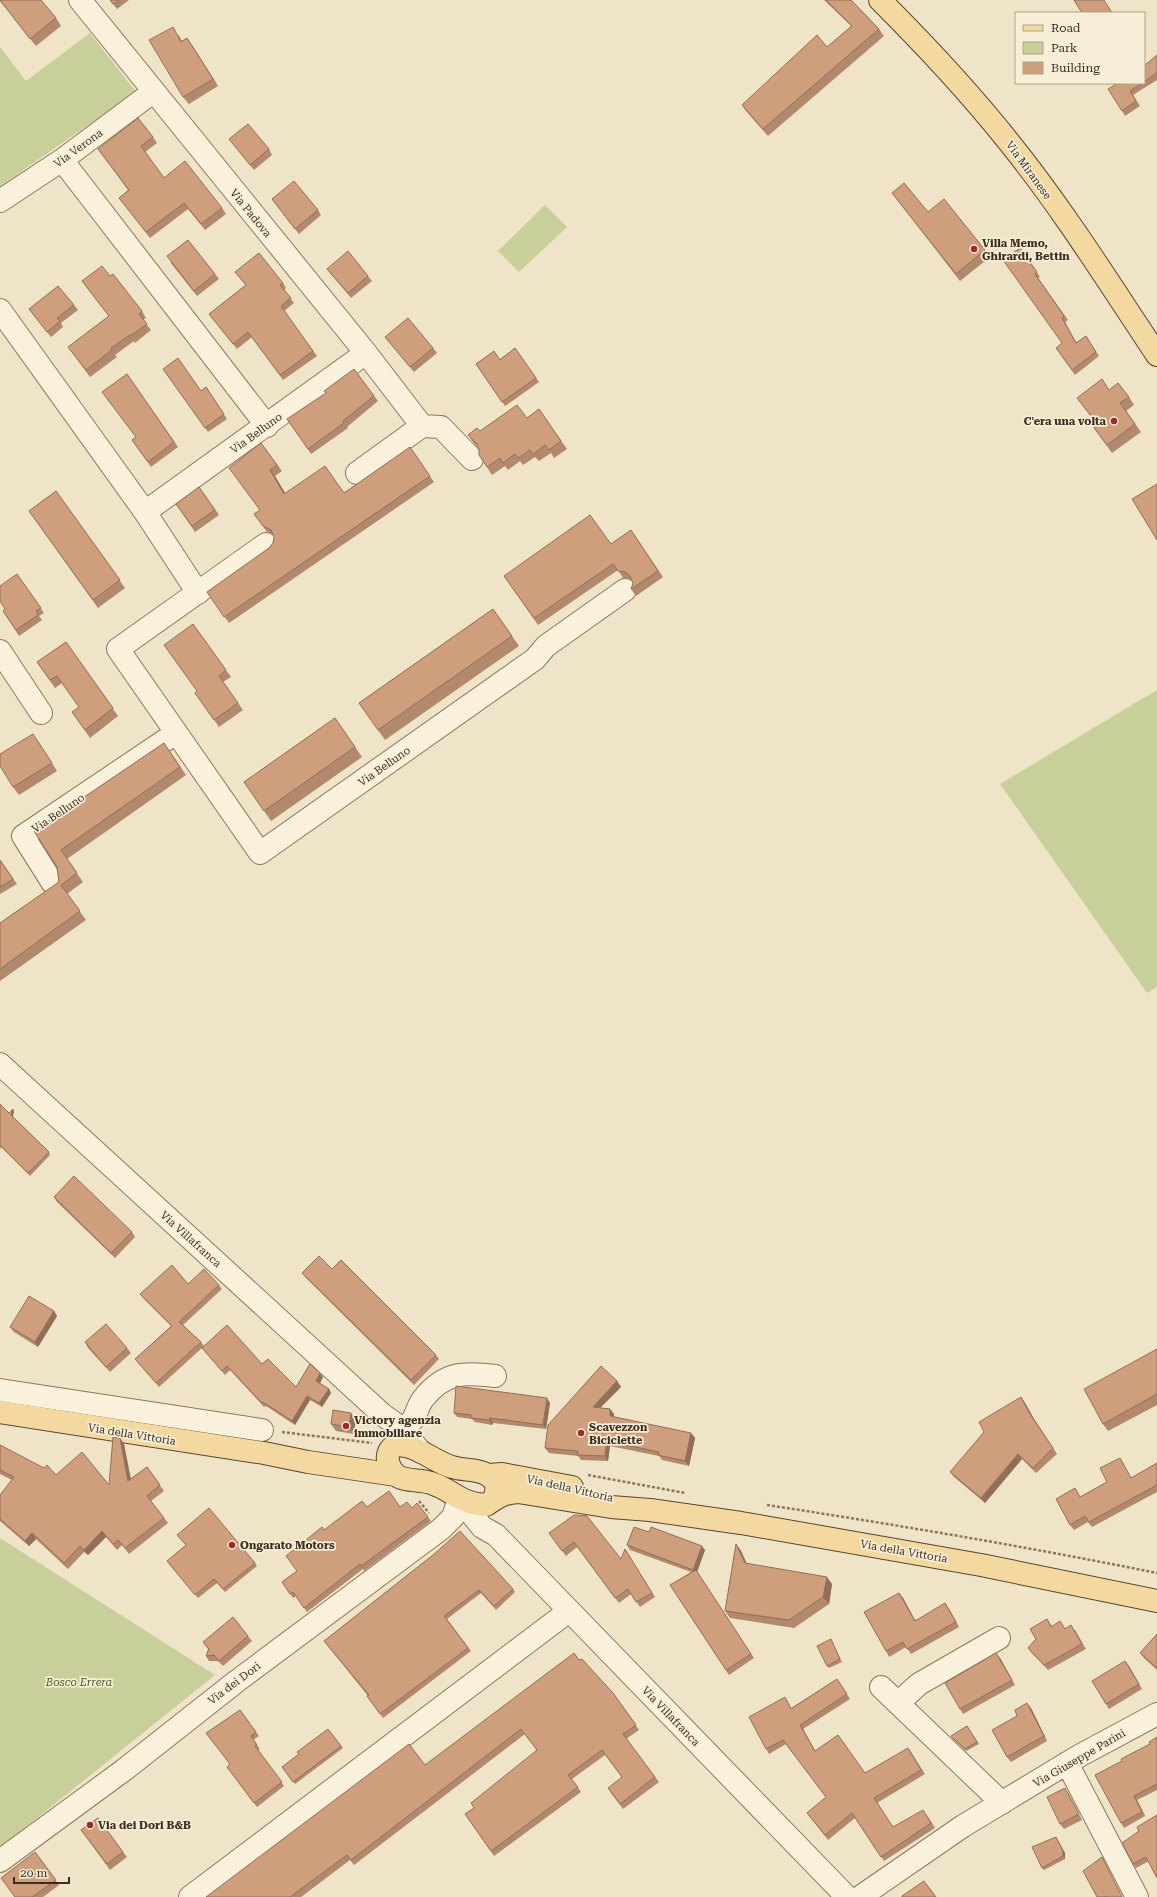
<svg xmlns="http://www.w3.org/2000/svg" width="1157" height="1897" viewBox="0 0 1157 1897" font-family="'Roboto Serif',serif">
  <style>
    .green { fill: #c9cf9b }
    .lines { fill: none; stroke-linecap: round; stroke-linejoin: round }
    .minor-casing { stroke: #8d765c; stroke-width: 24 }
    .major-casing { stroke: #5b4430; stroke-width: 24 }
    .path { stroke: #8d765c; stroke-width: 2.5; stroke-dasharray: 3 2; stroke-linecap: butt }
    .minor { stroke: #faf1dc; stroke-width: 22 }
    .major { stroke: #f3d9a0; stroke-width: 22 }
    .wall { fill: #b2896c }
    .shaded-wall { fill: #916f58 }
    .building { fill: #cf9f7d; stroke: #916f58 }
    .poi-dot { fill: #9e2a2b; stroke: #f7eed8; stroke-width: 1.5 }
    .labels { text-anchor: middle; stroke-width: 3.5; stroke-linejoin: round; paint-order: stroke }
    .street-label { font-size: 11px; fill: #3d2e20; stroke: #f7eed8 }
    .poi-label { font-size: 11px; font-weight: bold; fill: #3d2e20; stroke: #f7eed8; text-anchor: start }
    .park-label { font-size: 11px; font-style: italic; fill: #4d5a26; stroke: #f7eed8 }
  </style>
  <rect width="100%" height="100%" fill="#f0e4c8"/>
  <path class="green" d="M90 33 136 92 0 186V47L26 81Z
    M545 205 567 227 519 272 498 251Z
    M1157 690V987L1147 993 1000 784Z
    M0 1538 215 1675 0 1848Z"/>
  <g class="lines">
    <g class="minor-casing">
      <path id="minor" d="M80 0 366 353 422 426 357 473
        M62 160 267 426
        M0 201 62 160 153 92
        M0 310 145 512 366 353
        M422 426 441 427 472 459
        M145 512 198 593
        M266 544 118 649 260 853 535 659 546 646 625 590
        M0 651 41 713
        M52 882 23 836 176 733
        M0 1064 383 1415 400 1427 421 1452
        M0 1390 262 1430
        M403 1431C406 1427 411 1423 413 1419 417 1413 418 1405 423 1399 444 1372 464 1372 495 1376
        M459 1499 482 1527 496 1535 847 1897
        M881 1687 1002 1803
        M898 1703 919 1684 999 1638
        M1067 1763 1137 1897
        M0 1861 124 1770 237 1681 441 1529 453 1517 459 1499
        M190 1897 569 1611
        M860 1897 963 1826 1079 1756 1157 1714"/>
    </g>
    <g class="major-casing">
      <path id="major" d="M880 0C925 45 969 92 1008 141 1063 209 1109 283 1157 355
        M0 1412 264 1453 308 1462 396 1475
        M489 1475 502 1474 572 1487
        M495 1498 497 1485C487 1467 469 1472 452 1467 435 1462 422 1449 405 1446 385 1441 383 1464 396 1475 405 1482 420 1479 431 1483 453 1490 460 1504 486 1505 498 1497 503 1493 518 1492L611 1507 650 1510 741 1523 981 1565 1157 1601"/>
    </g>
    <path class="path" d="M282 1432 372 1443
      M588 1475 685 1493
      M419 1501 429 1513
      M767 1505C898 1525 1028 1547 1157 1573"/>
    <use href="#minor" class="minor"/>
    <use href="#major" class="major"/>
  </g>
  <path class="wall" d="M0 0 56 18 61 26 36 46 0 1Z
    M110 0H129L117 9Z
    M824 0H851L879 29 884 36 768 136 746 111 742 105 827 47 851 26Z
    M178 34 182 41 187 38 218 86 189 104 183 97Z
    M1157 55V80L1133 95 1140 106 1125 116 1122 111 1118 83H1144V66Z
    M153 137 157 143 145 152 164 178 222 208 226 214 205 230 188 209 150 238 119 198 128 190 98 149Z
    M229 139 269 149 272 155 254 170Z
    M892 193 928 212 985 250 990 257 960 281Z
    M272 199 318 210 321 215 299 234Z
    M1020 248 1040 277 1038 278 1068 320 1065 322 1076 343 1086 336 1099 356 1075 375 1056 348 1062 343Z
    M170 262 215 274 219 279 197 296Z
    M327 269 368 276 372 281 351 298Z
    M235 272 283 283 286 288 284 290 294 303 284 311 317 356 283 380 252 337 237 349 209 314 246 285Z
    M110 276 142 311 146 318 143 320 151 330 135 343 134 341 115 355 117 357 90 377 68 347 109 316 82 281Z
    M74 305 78 310 61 323 63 327 51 337 29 309Z
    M385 337 433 348 437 353 414 372Z
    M515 348 539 382 505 406 476 364 500 359Z
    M163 369 201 391 206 387 227 419 208 432Z
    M354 369 378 401 347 427 348 428 311 454 287 419 326 393Z
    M127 374 178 447 151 467 132 440 136 437Z
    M1109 390 1129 397 1134 405 1126 411 1141 432 1112 453 1094 428 1098 425 1077 398Z
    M539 409 567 449 554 458 551 453 539 461 535 457 523 465 520 461 508 470 505 466 492 475 479 455V449L478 447 473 442 468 435 527 418Z
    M261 443 282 471 275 476 285 493H344L410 447 434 482 229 623 207 592 269 548 273 543 274 537 273 535 267 532 254 514 260 510Z
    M199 487 219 515 195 532 176 504Z
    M56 491 125 588 98 608 29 511Z
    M631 530 663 577 636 596 631 589 633 583 632 580 630 579 623 578 618 570 538 625 504 576 611 544Z
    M17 574 44 613 39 616 42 620 19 636 3 611 5 609Z
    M493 609 519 646 385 740 359 703Z
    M193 624 231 677 223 682 243 710 219 727 195 693 197 691Z
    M66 642 118 716 90 738 72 712 79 707 62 683 55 688 37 662Z
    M335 718 362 757 271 821 244 782Z
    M38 741 57 771 19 795 13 787Z
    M164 743 186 775 67 859 83 882 67 894 86 920 0 981V923L59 882 57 867 34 831Z
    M0 860 17 884 0 894Z
    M0 1104 9 1113 13 1109 14 1112 13 1117 49 1152 50 1155 30 1176 1 1147 0 1150Z
    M54 1197 132 1232 135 1237 115 1258 57 1202Z
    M302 1273 436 1355 439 1359 414 1385 305 1277Z
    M188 1284 219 1285 222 1289 183 1325 201 1342 204 1346 262 1364 296 1387 323 1377 320 1383 329 1389 331 1393 322 1407 310 1400 295 1425 266 1406 264 1407 230 1370 225 1375 202 1348 159 1387 135 1359 171 1326 143 1298 140 1294Z
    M54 1311 57 1316 38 1347 14 1332 10 1327Z
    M85 1342 127 1348 131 1353 110 1372 88 1348Z
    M1157 1349V1405L1108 1431 1103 1424Z
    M617 1381 621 1387 600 1408 610 1409 614 1414V1417L691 1433 695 1438 689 1466 662 1460 659 1456 610 1446 608 1461 581 1460 578 1456 549 1453 545 1448Z
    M1021 1397 1025 1403 1034 1419 1057 1454 1036 1473 1022 1459 985 1503 954 1477 950 1472Z
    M550 1403 546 1429 493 1423 492 1425 475 1422 472 1419 457 1417 454 1413Z
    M356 1420 354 1434 336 1431 331 1424Z
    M120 1438 124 1444 131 1479 147 1467 164 1491 151 1501 168 1523 129 1554 122 1545 117 1550 106 1537 88 1555 84 1552 68 1569 36 1539 29 1546 0 1521V1495L12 1480 0 1474V1445L56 1475 109 1485Z
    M1120 1458 1123 1463 1131 1478 1157 1463V1492L1092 1527 1088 1522 1074 1530 1070 1525 1080 1497 1107 1482Z
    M417 1503 431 1521 364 1571 363 1569 307 1612 296 1596 293 1598 282 1582 297 1571 324 1530 367 1507H400L412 1508Z
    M649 1532 705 1550 697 1572 754 1658 729 1675 670 1585 691 1572 630 1550 627 1545Z
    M549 1533 621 1559 628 1554 655 1597 640 1607 631 1594 619 1603 577 1547 566 1556Z
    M736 1544 741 1551 747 1564 832 1584 829 1604 794 1628 730 1618 725 1611Z
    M433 1555 513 1589 515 1592 496 1610 481 1593 447 1619 471 1651 383 1718 367 1696H368L324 1641Z
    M167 1561 255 1563 257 1566 225 1592 217 1583 198 1598Z
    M899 1593 903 1598 915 1620 949 1609 959 1627 911 1654 906 1647 889 1657 886 1651Z
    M1047 1619 1052 1626 1075 1630 1086 1649 1048 1670 1031 1652 1028 1648 1036 1639Z
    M1157 1634V1670L1144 1658 1140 1653Z
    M248 1636 252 1641 223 1666 218 1661H209L206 1656 208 1649 203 1642Z
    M832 1642 842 1662 829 1668 827 1666Z
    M1000 1658 1015 1685 963 1714 960 1709Z
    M579 1660 613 1693 639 1730 626 1739 659 1782 623 1809 611 1793 622 1777 605 1755 572 1779 581 1792 494 1856 465 1814 474 1808 537 1750 525 1734 354 1865 350 1860 301 1897H206L425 1765Z
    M1129 1666 1142 1689 1109 1709 1106 1704Z
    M837 1679 850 1699 803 1729 815 1751 865 1773 911 1752 925 1774 877 1803 893 1827 926 1814 935 1828 884 1861 855 1818 828 1840 807 1813 826 1797 786 1744 769 1754 766 1749 788 1702 791 1708Z
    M1031 1708 1047 1741 1011 1762 1007 1757 1017 1716Z
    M240 1710 259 1736 253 1740 260 1749 258 1750 284 1786 257 1807 227 1767 230 1765Z
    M967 1726 979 1744 966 1751 952 1738 951 1736Z
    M328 1729 343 1748 295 1784 282 1767 299 1754Z
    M1157 1737V1790L1137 1800 1145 1816 1124 1828 1121 1823 1122 1761 1150 1744Z
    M1068 1793 1082 1820 1064 1829 1060 1824Z
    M81 1830 123 1852 127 1857 110 1870Z
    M1139 1831 1149 1861 1136 1868 1133 1864Z
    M1056 1837 1065 1853V1859L1044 1870 1042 1868Z
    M35 1852 59 1885 43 1897H14Z"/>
  <path class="shaded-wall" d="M187 38 192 45 218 86 213 79Z
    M1062 318 1065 322 1079 348 1076 343Z
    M270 470 275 476 289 500 284 494Z
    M13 1109 14 1112 12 1117 11 1115Z
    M54 1311 57 1316 38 1347 35 1342Z
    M320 1373 323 1377 319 1385 316 1381Z
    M617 1381 621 1387 596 1412 593 1407Z
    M329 1389 331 1393 322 1407 319 1403Z
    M307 1396 310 1400 295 1425 292 1421Z
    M1021 1397 1025 1403 1034 1419 1057 1454 1030 1414Z
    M547 1398 550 1403 546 1429 543 1425Z
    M610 1409 614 1414 613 1421 610 1416Z
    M351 1413 356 1420 354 1434 349 1427Z
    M490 1418 493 1423 492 1425 489 1420Z
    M691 1433 695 1438 689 1466 685 1461Z
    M120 1438 124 1444 132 1487 128 1481Z
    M607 1441 610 1446 608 1461 605 1456Z
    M1018 1454 1022 1459 985 1503 981 1498Z
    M102 1531 106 1537 88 1555 84 1550Z
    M32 1533 36 1539 29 1546 25 1541Z
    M736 1544 741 1551 750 1571 745 1563Z
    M702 1546 705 1550 697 1572 754 1658 697 1572 696 1574 693 1570Z
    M827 1577 832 1584 829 1604 823 1597Z
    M899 1593 903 1598 918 1626 915 1621Z
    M945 1603 949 1609 959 1627 956 1622Z
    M996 1653 1000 1658 1015 1685 1012 1680Z
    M1125 1661 1129 1666 1142 1689 1139 1684Z
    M1027 1703 1031 1708 1047 1741 1044 1736Z
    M800 1725 803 1729 818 1756 815 1751Z
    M1134 1796 1137 1800 1145 1816 1142 1812Z
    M1056 1837 1065 1853V1859L1063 1856Z"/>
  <path class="building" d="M0 0H41L56 18 30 39Z
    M110 0H119L113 4Z
    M826 0H851L879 29 763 129 742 105 817 35 827 47 852 26Z
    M1074 0H1104L1112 13H1082Z
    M173 27 181 42 187 38 213 79 183 97 149 40Z
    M1157 55V73L1144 82V66Z
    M1118 83H1142L1130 91 1136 101 1122 111 1108 89Z
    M138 118 153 137 141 146 164 178 185 161 222 208 201 224 184 203 146 232 119 198 129 190 98 149Z
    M248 124 269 149 250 165 229 139Z
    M294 181 318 210 295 229 272 199Z
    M904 183 928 212 944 199 985 250 956 274 892 193Z
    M188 240 215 274 194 291 167 256Z
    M1020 248 1037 272 1035 274 1064 316 1062 318 1076 343 1086 336 1096 352 1072 370 1056 348 1062 343 1003 260Z
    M348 251 368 276 348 293 327 269Z
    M259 253 283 283 280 285 291 298 281 306 313 351 280 375 248 332 233 344 209 314 246 285 235 272Z
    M102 266 110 276 113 274 142 311 139 314 147 324 130 336V335L111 348 112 350 86 370 68 347 109 316 82 281Z
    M58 286 74 305 57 318 60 321 47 332 29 309Z
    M408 318 433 348 410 367 385 337Z
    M515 348 536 378 502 402 476 364 494 351 500 360Z
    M178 358 201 391 206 387 224 414 205 428 163 369Z
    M354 369 374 396 343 421 344 423 308 449 287 419 326 393 324 391Z
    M127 374 174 442 148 462 132 440 136 437 102 392Z
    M1102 379 1109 390 1118 383 1129 397 1120 403 1135 424 1107 445 1094 428 1098 425 1077 398Z
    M517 405 527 418 539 409 561 441 549 450 545 445 533 454 530 450 518 458 515 454 503 463 500 458 487 467 479 455V449L476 443 468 435 477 428 480 431Z
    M261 443 277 465 270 470 284 494 325 466 344 493 410 447 430 476 224 617 207 592 269 548 273 543 274 537 271 530 263 526 254 514 260 510 229 468Z
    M1157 484V540L1132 499Z
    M199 487 215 510 192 526 176 504Z
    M56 491 120 580 93 600 29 511Z
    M590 515 611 544 631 530 658 571 631 589 633 583 630 576 625 572 618 571 613 564 534 618 504 576Z
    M17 574 41 608 36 611 38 615 16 630 3 611 5 609 0 601V586Z
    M493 609 512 636 378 730 359 703Z
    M193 624 226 670 219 676 238 703 214 720 195 693 197 691 164 645Z
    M66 642 113 708 85 730 72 712 79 707 57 676 50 680 37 662Z
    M335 718 355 747 264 811 244 782Z
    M33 734 52 763 13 787 0 766V754Z
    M164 743 180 767 61 850 77 873 61 885 80 911 0 969V923L59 882 57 867 34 831Z
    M0 860 13 879 0 887Z
    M0 1104 9 1113 13 1109 11 1115 49 1152 28 1173 0 1145Z
    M74 1176 132 1232 111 1253 54 1197Z
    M319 1256 332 1269 341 1260 436 1355 411 1380 302 1273Z
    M172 1265 188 1284 204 1269 219 1285 179 1322 201 1342 156 1383 135 1359 172 1326 140 1294Z
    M29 1296 54 1311 35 1342 10 1327Z
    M106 1324 127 1348 106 1367 85 1342Z
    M227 1325 262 1364 268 1359 296 1387 310 1364 320 1373 316 1381 329 1389 319 1403 307 1396 292 1421 263 1402 262 1403 227 1366 222 1371 202 1348Z
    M1157 1349V1394L1103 1424 1084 1389Z
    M601 1366 617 1381 593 1407 610 1409V1416L691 1433 685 1461 658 1455 659 1452 607 1441 605 1456 577 1455 578 1451 545 1448 548 1425Z
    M456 1386 547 1398 543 1425 490 1418 489 1420 471 1418V1415L454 1413Z
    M1021 1397 1030 1414 1053 1448 1033 1468 1018 1454 981 1498 950 1472 984 1432 979 1422Z
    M333 1410 351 1413 349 1427 331 1424Z
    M113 1437 120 1438 128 1481 147 1467 160 1485 147 1496 164 1518 125 1548 118 1540 113 1544 102 1531 84 1550 80 1546 64 1563 32 1533 25 1541 0 1519V1495L14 1477 0 1470V1445L44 1468 47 1465 56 1475 82 1452 109 1485Z
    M1120 1458 1131 1478 1157 1463V1485L1089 1522 1085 1516 1070 1525 1056 1499 1075 1488 1080 1497 1107 1482 1100 1468Z
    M389 1491 400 1507 407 1502 412 1508 417 1503 428 1517 361 1566 360 1564 304 1608 293 1592 290 1594 282 1582 297 1571 286 1556 322 1527 324 1530 362 1501 367 1507Z
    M209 1508 255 1563 223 1589 214 1579 195 1595 167 1561 186 1545 177 1535Z
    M574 1515 587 1516 621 1559 625 1549 652 1593 636 1602 628 1589 615 1598 574 1542 562 1551 549 1533Z
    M634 1527 649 1532 651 1527 702 1546 693 1570 627 1545Z
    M460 1531 513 1589 494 1606 479 1590 444 1616 468 1648 380 1714 367 1696 369 1695 324 1641 433 1555Z
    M736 1544 745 1563 827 1577 823 1597 789 1620 725 1611Z
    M696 1570 751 1654 726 1670 670 1585Z
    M899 1593 915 1621 945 1603 956 1622 907 1649 903 1642 886 1651 864 1612Z
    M233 1617 248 1636 219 1661 214 1655 206 1656 209 1649 203 1642Z
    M1047 1619 1051 1627 1060 1621 1065 1629 1071 1625 1082 1644 1044 1665 1028 1648 1036 1639 1030 1629Z
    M1157 1634V1668L1140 1653Z
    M831 1639 840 1659 827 1666 817 1646Z
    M574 1653 579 1660 582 1659 613 1693 636 1725 623 1734 655 1777 620 1804 608 1788 622 1777 602 1750 568 1775 578 1787 491 1851 465 1814 474 1808 471 1803 537 1750 521 1729 351 1860 347 1855 290 1897H206L409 1744 425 1765Z
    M996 1653 1012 1680 960 1709 945 1683Z
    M1125 1661 1139 1684 1106 1704 1092 1681Z
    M837 1679 847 1694 800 1725 815 1751 838 1735 865 1773 908 1748 921 1770 874 1798 893 1827 923 1810 931 1823 881 1857 852 1813 825 1835 807 1813 826 1797 783 1740 766 1749 749 1717 785 1697 791 1709Z
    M1027 1703 1044 1736 1007 1757 992 1730 1017 1716 1015 1710Z
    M240 1710 256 1732 251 1736 257 1745 255 1746 282 1782 254 1803 227 1767 230 1764 206 1733Z
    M967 1726 977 1742 965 1749 951 1736Z
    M328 1729 341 1746 293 1782 282 1767 299 1754 297 1752Z
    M1157 1737V1784L1134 1796 1142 1812 1121 1823 1095 1775 1122 1761 1121 1759 1150 1744 1149 1742Z
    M1065 1788 1079 1814 1060 1824 1047 1797Z
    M1157 1815V1878L1146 1857 1133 1864 1122 1843 1139 1831 1137 1827Z
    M98 1818 123 1852 107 1864 81 1830Z
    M1056 1837 1063 1851V1856L1042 1868 1032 1847Z
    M35 1852 56 1880 32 1897H15L1 1878Z
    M1102 1857 1122 1897H1107L1106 1896 1103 1897H1097L1083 1871Z
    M924 1881 936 1897H902V1896Z"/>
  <g class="poi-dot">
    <circle cx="974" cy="249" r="4"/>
    <circle cx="1114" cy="421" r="4"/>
    <circle cx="346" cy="1426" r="4"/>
    <circle cx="581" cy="1433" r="4"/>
    <circle cx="232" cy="1545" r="4"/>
    <circle cx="90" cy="1825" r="4"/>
  </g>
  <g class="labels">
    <g class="street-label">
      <text transform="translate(78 148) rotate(-36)" y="4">Via Verona</text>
      <text transform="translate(1029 170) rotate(54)" y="4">Via Miranese</text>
      <text transform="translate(251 213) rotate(51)" y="4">Via Padova</text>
      <text transform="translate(256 433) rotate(-36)" y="4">Via Belluno</text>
      <text transform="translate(384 766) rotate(-35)" y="4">Via Belluno</text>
      <text transform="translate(58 813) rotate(-34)" y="4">Via Belluno</text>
      <text transform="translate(191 1239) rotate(42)" y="4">Via Villafranca</text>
      <text transform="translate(132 1434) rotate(9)" y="4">Via della Vittoria</text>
      <text transform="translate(570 1488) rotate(13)" y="4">Via della Vittoria</text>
      <text transform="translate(904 1551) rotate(10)" y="4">Via della Vittoria</text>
      <text transform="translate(234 1683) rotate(-37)" y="4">Via dei Dori</text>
      <text transform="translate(671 1716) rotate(46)" y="4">Via Villafranca</text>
      <text transform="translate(1079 1758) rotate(-30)" y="4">Via Giuseppe Parini</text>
    </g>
    <g class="poi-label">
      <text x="982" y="247">Villa Memo,<tspan x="982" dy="13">Ghirardi, Bettin</tspan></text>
      <text x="1106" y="425" text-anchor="end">C'era una volta</text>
      <text x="354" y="1424">Victory agenzia<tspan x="354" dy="13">immobiliare</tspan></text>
      <text x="589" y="1431">Scavezzon<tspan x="589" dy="13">Biciclette</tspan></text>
      <text x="240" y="1549">Ongarato Motors</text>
      <text x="98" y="1829">Via dei Dori B&amp;B</text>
    </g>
    <g class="park-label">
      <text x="79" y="1686">Bosco Errera</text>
    </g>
  </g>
  <rect x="1015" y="12" width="130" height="72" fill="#f7eed8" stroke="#ada18e"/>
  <rect x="1023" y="25" width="20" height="6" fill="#f3d9a0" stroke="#ada18e"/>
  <text x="1051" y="32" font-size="12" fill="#3d2e20">Road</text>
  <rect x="1023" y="42" width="20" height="12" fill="#c9cf9b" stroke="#ada18e"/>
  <text x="1051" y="52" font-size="12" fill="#3d2e20">Park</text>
  <rect x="1023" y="62" width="20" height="12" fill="#cf9f7d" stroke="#ada18e"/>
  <text x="1051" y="72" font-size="12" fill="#3d2e20">Building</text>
  <path d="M14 1877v6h55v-6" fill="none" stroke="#3d2e20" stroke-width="2"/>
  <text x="20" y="1877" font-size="12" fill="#3d2e20" stroke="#f7eed8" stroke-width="3" paint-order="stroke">20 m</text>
</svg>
